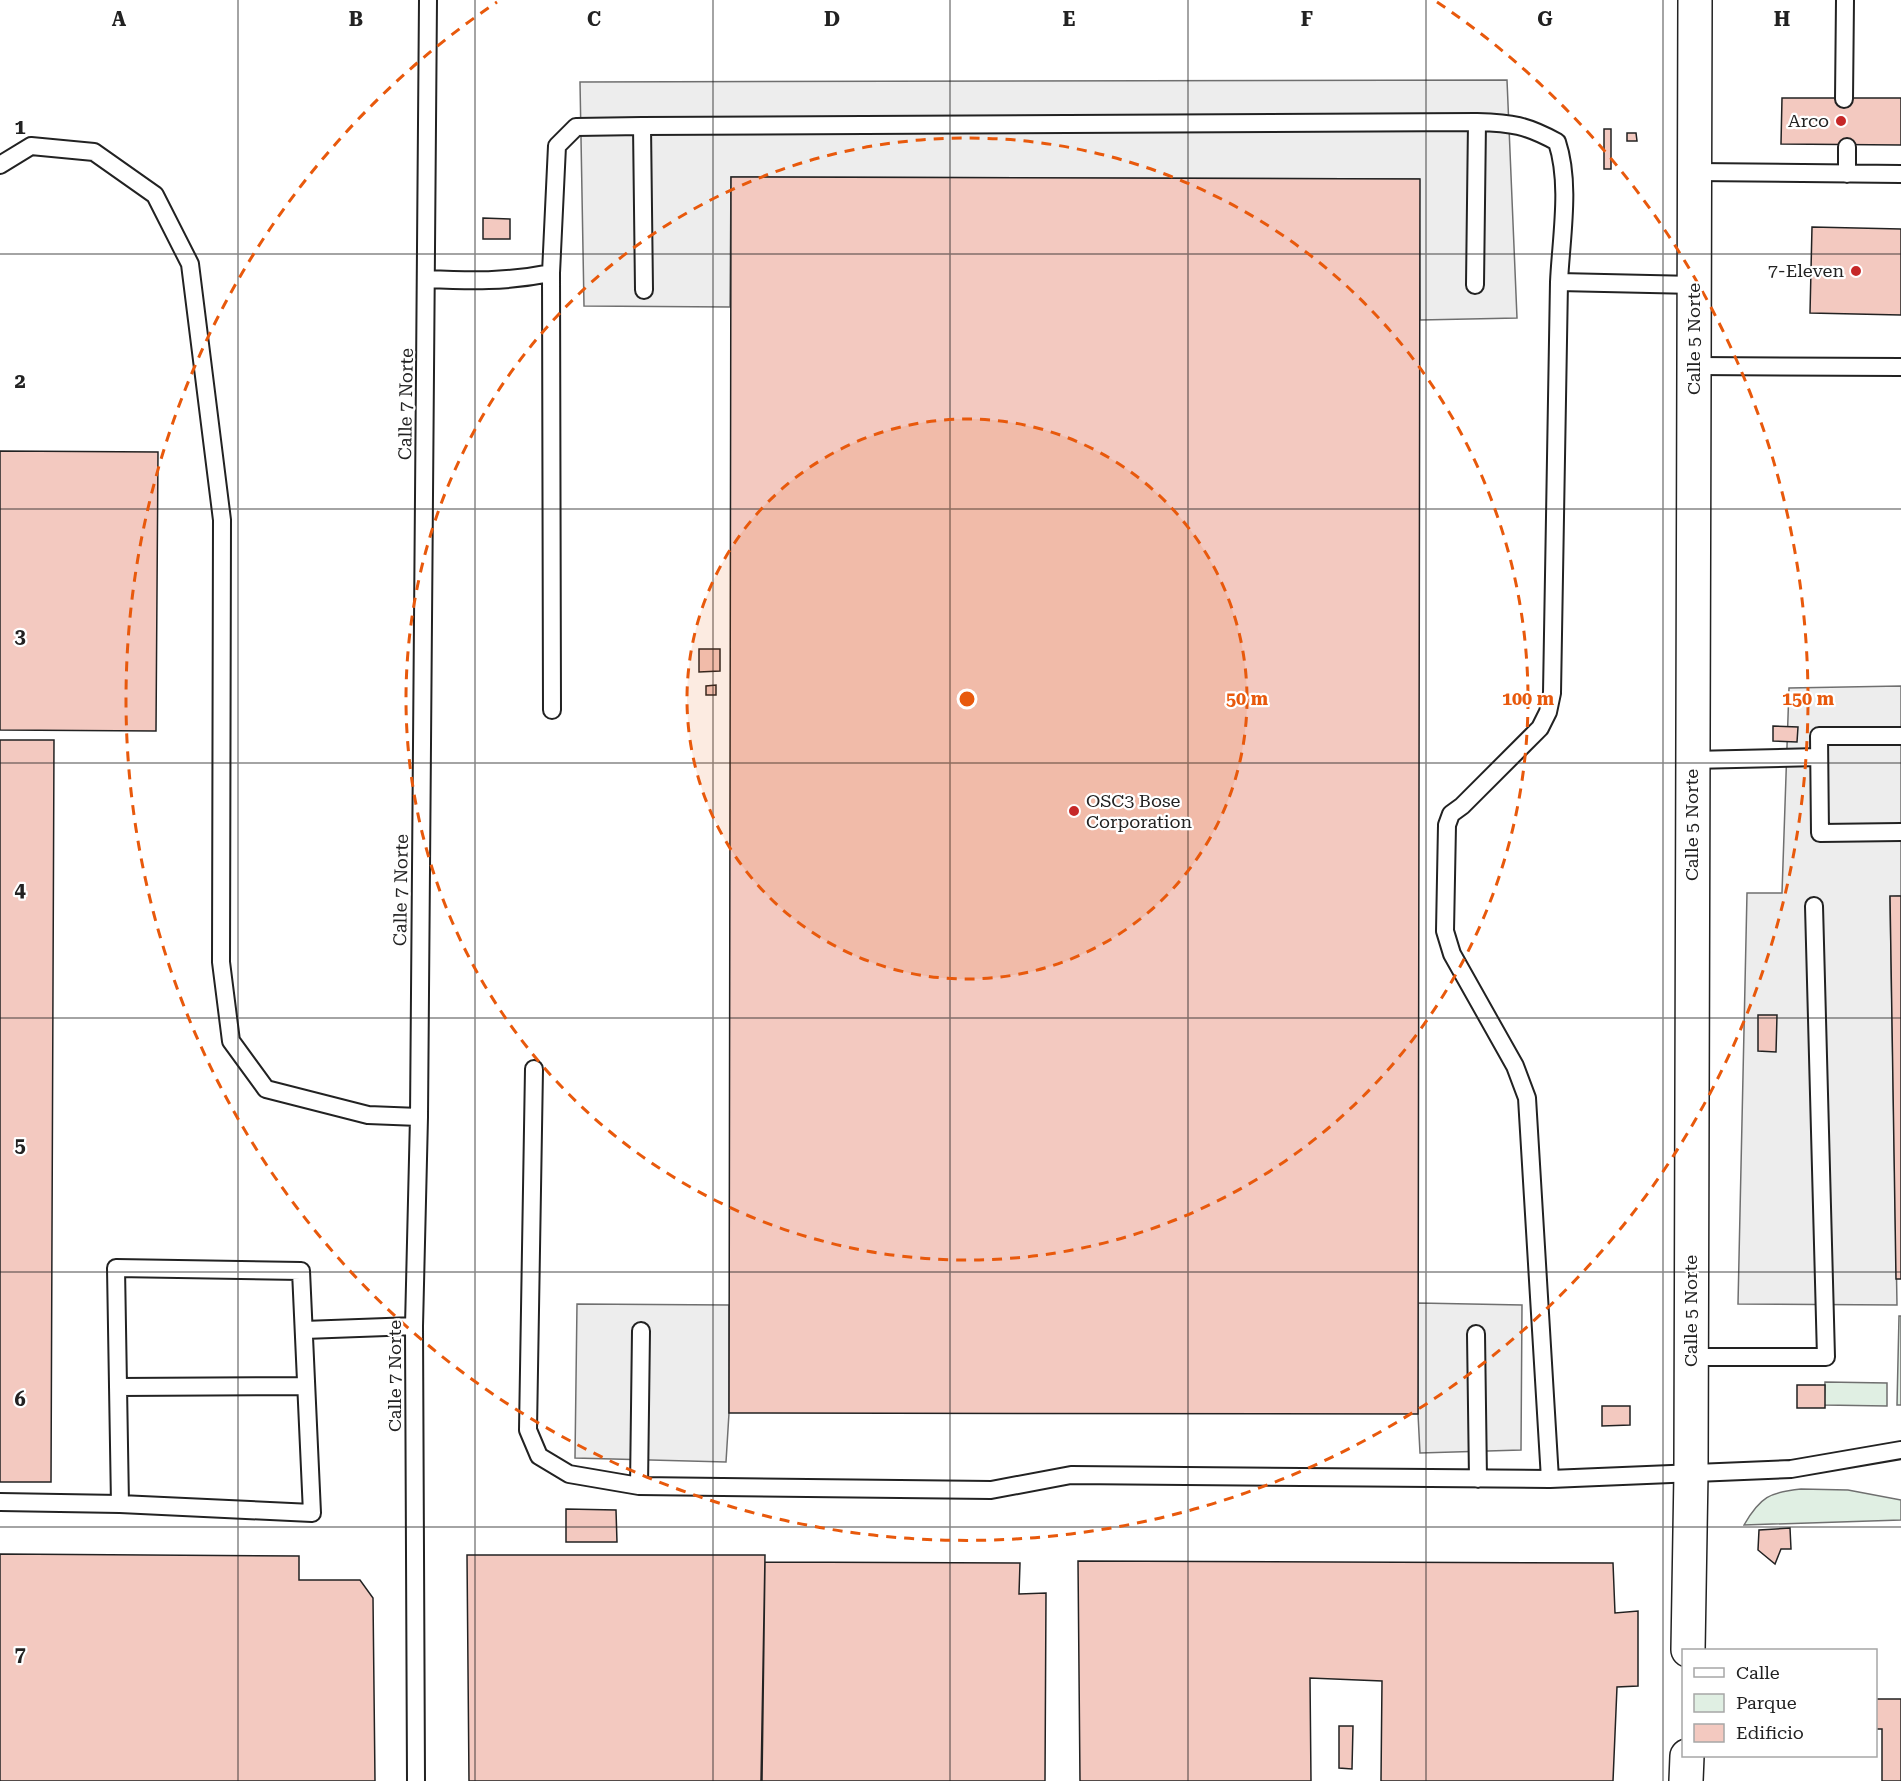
<svg xmlns="http://www.w3.org/2000/svg" width="1901" height="1781" viewBox="0 0 1901 1781" font-family="'Roboto Serif',serif">
  <style>
    .green { fill: #e0efe3; stroke: #6f6f6f; stroke-width: 1.5 }
    .parking { fill: #ededed; stroke: #6f6f6f; stroke-width: 1.5 }
    .building { fill: #f3c9c0; stroke: #222; stroke-width: 1.5 }
    .lines { fill: none; stroke-linecap: round; stroke-linejoin: round }
    .service-casing { stroke: #222; stroke-width: 20 }
    .tertiary-casing { stroke: #222; stroke-width: 36 }
    .service { stroke: #fff; stroke-width: 16 }
    .tertiary { stroke: #fff; stroke-width: 33 }
    .grid { fill: none; stroke: #222; stroke-width: 1.5; stroke-opacity: 0.55 }
    .ring { fill: none; stroke: #e8590c; stroke-width: 3; stroke-dasharray: 10 8 }
    .poi-dot { fill: #c62828; stroke: #fff; stroke-width: 2 }
    .labels { text-anchor: middle; stroke-width: 4.5; stroke-linejoin: round; paint-order: stroke }
    .poi-label { font-size: 18px; fill: #222; stroke: #fff; text-anchor: end }
    .street-label { font-size: 18px; fill: #222; stroke: #fff }
    .grid-label { font-size: 20px; text-anchor: middle; font-weight: bold; fill: #222; stroke: #fff; stroke-width: 4.5; stroke-linejoin: round; paint-order: stroke }
    .centre { fill: #e8590c; stroke: #fff; stroke-width: 3 }
    .ring-label { font-size: 18px; text-anchor: middle; font-weight: bold; fill: #e8590c; stroke: #fff; stroke-width: 4.5; stroke-linejoin: round; paint-order: stroke }
  </style>
  <rect width="100%" height="100%" fill="#fff"/>
  <path class="green" d="M1899 1316H1901V1405H1897Z
    M1825 1382 1887 1383V1406L1824 1405Z
    M1801 1489 1848 1490 1901 1500V1520L1744 1525C1760 1497 1770 1492 1801 1489Z"/>
  <path class="parking" d="M1507 80 1517 318 1420 320 1419 179 731 177 730 307 584 306 580 82Z
    M1901 686V896L1890 897 1897 1305 1738 1304 1747 893H1782L1789 688Z
    M1418 1303 1522 1305 1521 1450 1420 1453 1418 1414Z
    M577 1304 729 1305V1413L726 1462 575 1458Z"/>
  <path class="building" d="M1782 98H1901V145L1781 144Z
    M1604 129H1611V169H1604Z
    M1627 133H1636L1637 141H1627Z
    M731 177 1420 179 1418 1414 729 1413Z
    M483 218 510 219V239H483Z
    M1812 227 1901 229V315L1810 313Z
    M0 451 158 452 156 731 0 730Z
    M699 649H720V671L699 672Z
    M716 685V695H706V686Z
    M1773 726 1798 727 1797 742 1773 741Z
    M0 740H54L51 1482H0Z
    M1890 896H1901V1279H1896Z
    M1758 1015H1777L1776 1052 1758 1051Z
    M1797 1385H1825V1408H1797Z
    M1602 1406H1630V1425L1602 1426Z
    M566 1509 616 1510 617 1542H566Z
    M1790 1528 1791 1549H1781L1775 1564 1758 1550 1759 1530Z
    M0 1554 299 1556V1580H360L373 1598 375 1781H0Z
    M467 1555H765L761 1781H469Z
    M1078 1561 1613 1563 1615 1613 1638 1611V1686L1617 1687 1613 1781H1381L1382 1681 1310 1678 1311 1781H1080Z
    M765 1562 1020 1563 1019 1594 1046 1593 1045 1781H762Z
    M1876 1699H1901V1781H1882V1729H1876Z
    M1339 1726H1353L1352 1769 1339 1768Z"/>
  <g class="lines">
    <g class="service-casing">
      <path id="service" d="M1844 99 1845 0
        M1847 147V174
        M0 165 31 146 94 152 155 195 190 264 222 520 221 962 231 1041 266 1089 368 1115 419 1117
        M1695 172 1901 174
        M551 273 552 710
        M426 279C471 281 506 282 551 273L557 146 576 127 642 126
        M1475 285 1477 122
        M644 290 642 126 1477 122C1512 123 1526 125 1557 142 1571 184 1561 238 1559 282L1695 285
        M1695 366 1901 367
        M1901 736H1819L1820 833 1901 832
        M1692 760 1819 757
        M534 1069 528 1430 539 1456 569 1474 639 1486 991 1490 1071 1475 1550 1479 1791 1469 1901 1450
        M116 1268 301 1271 312 1513 120 1504Z
        M304 1330 414 1326
        M1476 1334 1478 1479
        M1691 1357H1826L1814 906
        M118 1387 306 1386
        M1550 1479 1527 1098 1515 1066 1452 954 1445 931 1447 825 1451 814 1462 806 1540 728 1548 712 1552 693 1559 282
        M639 1486 641 1331
        M0 1502 120 1504
        M416 1781 414 1326 419 1117 428 0"/>
    </g>
    <g class="tertiary-casing">
      <path id="tertiary" d="M1688 1650 1691 1473 1695 0
        M1686 1781 1687 1756"/>
    </g>
    <use href="#service" class="service"/>
    <use href="#tertiary" class="tertiary"/>
  </g>
  <path class="grid" d="M238 0V1781M475 0V1781M713 0V1781M950 0V1781M1188 0V1781M1426 0V1781M1663 0V1781M0 254H1901M0 509H1901M0 763H1901M0 1018H1901M0 1272H1901M0 1527H1901"/>
  <circle cx="967" cy="699" r="280" fill="#e8590c" fill-opacity=".12"/>
  <g class="ring">
    <circle cx="967" cy="699" r="280"/>
    <circle cx="967" cy="699" r="561"/>
    <path d="M1437 2A841 841 0 1 1 497 2"/>
  </g>
  <g class="poi-dot">
    <circle cx="1841" cy="121" r="6"/>
    <circle cx="1856" cy="271" r="6"/>
    <circle cx="1074" cy="811" r="6"/>
  </g>
  <g class="labels">
    <g class="poi-label">
      <text x="1829" y="127">Arco</text>
      <text x="1844" y="277">7-Eleven</text>
      <text x="1086" y="807" text-anchor="start">OSC3 Bose<tspan x="1086" dy="21">Corporation</tspan></text>
    </g>
    <g class="street-label">
      <text transform="translate(1694 339) rotate(-90)" y="6">Calle 5 Norte</text>
      <text transform="translate(406 404) rotate(-89)" y="6">Calle 7 Norte</text>
      <text transform="translate(1692 825) rotate(-90)" y="6">Calle 5 Norte</text>
      <text transform="translate(401 890) rotate(-89)" y="6">Calle 7 Norte</text>
      <text transform="translate(1691 1311) rotate(-90)" y="6">Calle 5 Norte</text>
      <text transform="translate(395 1376) rotate(-90)" y="6">Calle 7 Norte</text>
    </g>
  </g>
  <g class="grid-label">
    <text x="119" y="26">A</text>
    <text x="356" y="26">B</text>
    <text x="594" y="26">C</text>
    <text x="832" y="26">D</text>
    <text x="1069" y="26">E</text>
    <text x="1307" y="26">F</text>
    <text x="1545" y="26">G</text>
    <text x="1782" y="26">H</text>
    <text x="20" y="134">1</text>
    <text x="20" y="388">2</text>
    <text x="20" y="643">3</text>
    <text x="20" y="897">4</text>
    <text x="20" y="1152">5</text>
    <text x="20" y="1406">6</text>
    <text x="20" y="1661">7</text>
  </g>
  <circle cx="967" cy="699" r="9" class="centre"/>
  <g class="ring-label">
    <text x="1247" y="705">50 m</text>
    <text x="1528" y="705">100 m</text>
    <text x="1808" y="705">150 m</text>
  </g>
  <rect x="1682" y="1649" width="195" height="108" fill="#ffffff" stroke="#a7a7a7" stroke-width="1.5"/>
  <rect x="1694" y="1668" width="30" height="9" fill="#ffffff" stroke="#a7a7a7" stroke-width="1.5"/>
  <text x="1736" y="1679" font-size="18" fill="#222222">Calle</text>
  <rect x="1694" y="1694" width="30" height="18" fill="#e0efe3" stroke="#a7a7a7" stroke-width="1.5"/>
  <text x="1736" y="1709" font-size="18" fill="#222222">Parque</text>
  <rect x="1694" y="1724" width="30" height="18" fill="#f3c9c0" stroke="#a7a7a7" stroke-width="1.5"/>
  <text x="1736" y="1739" font-size="18" fill="#222222">Edificio</text>
</svg>
